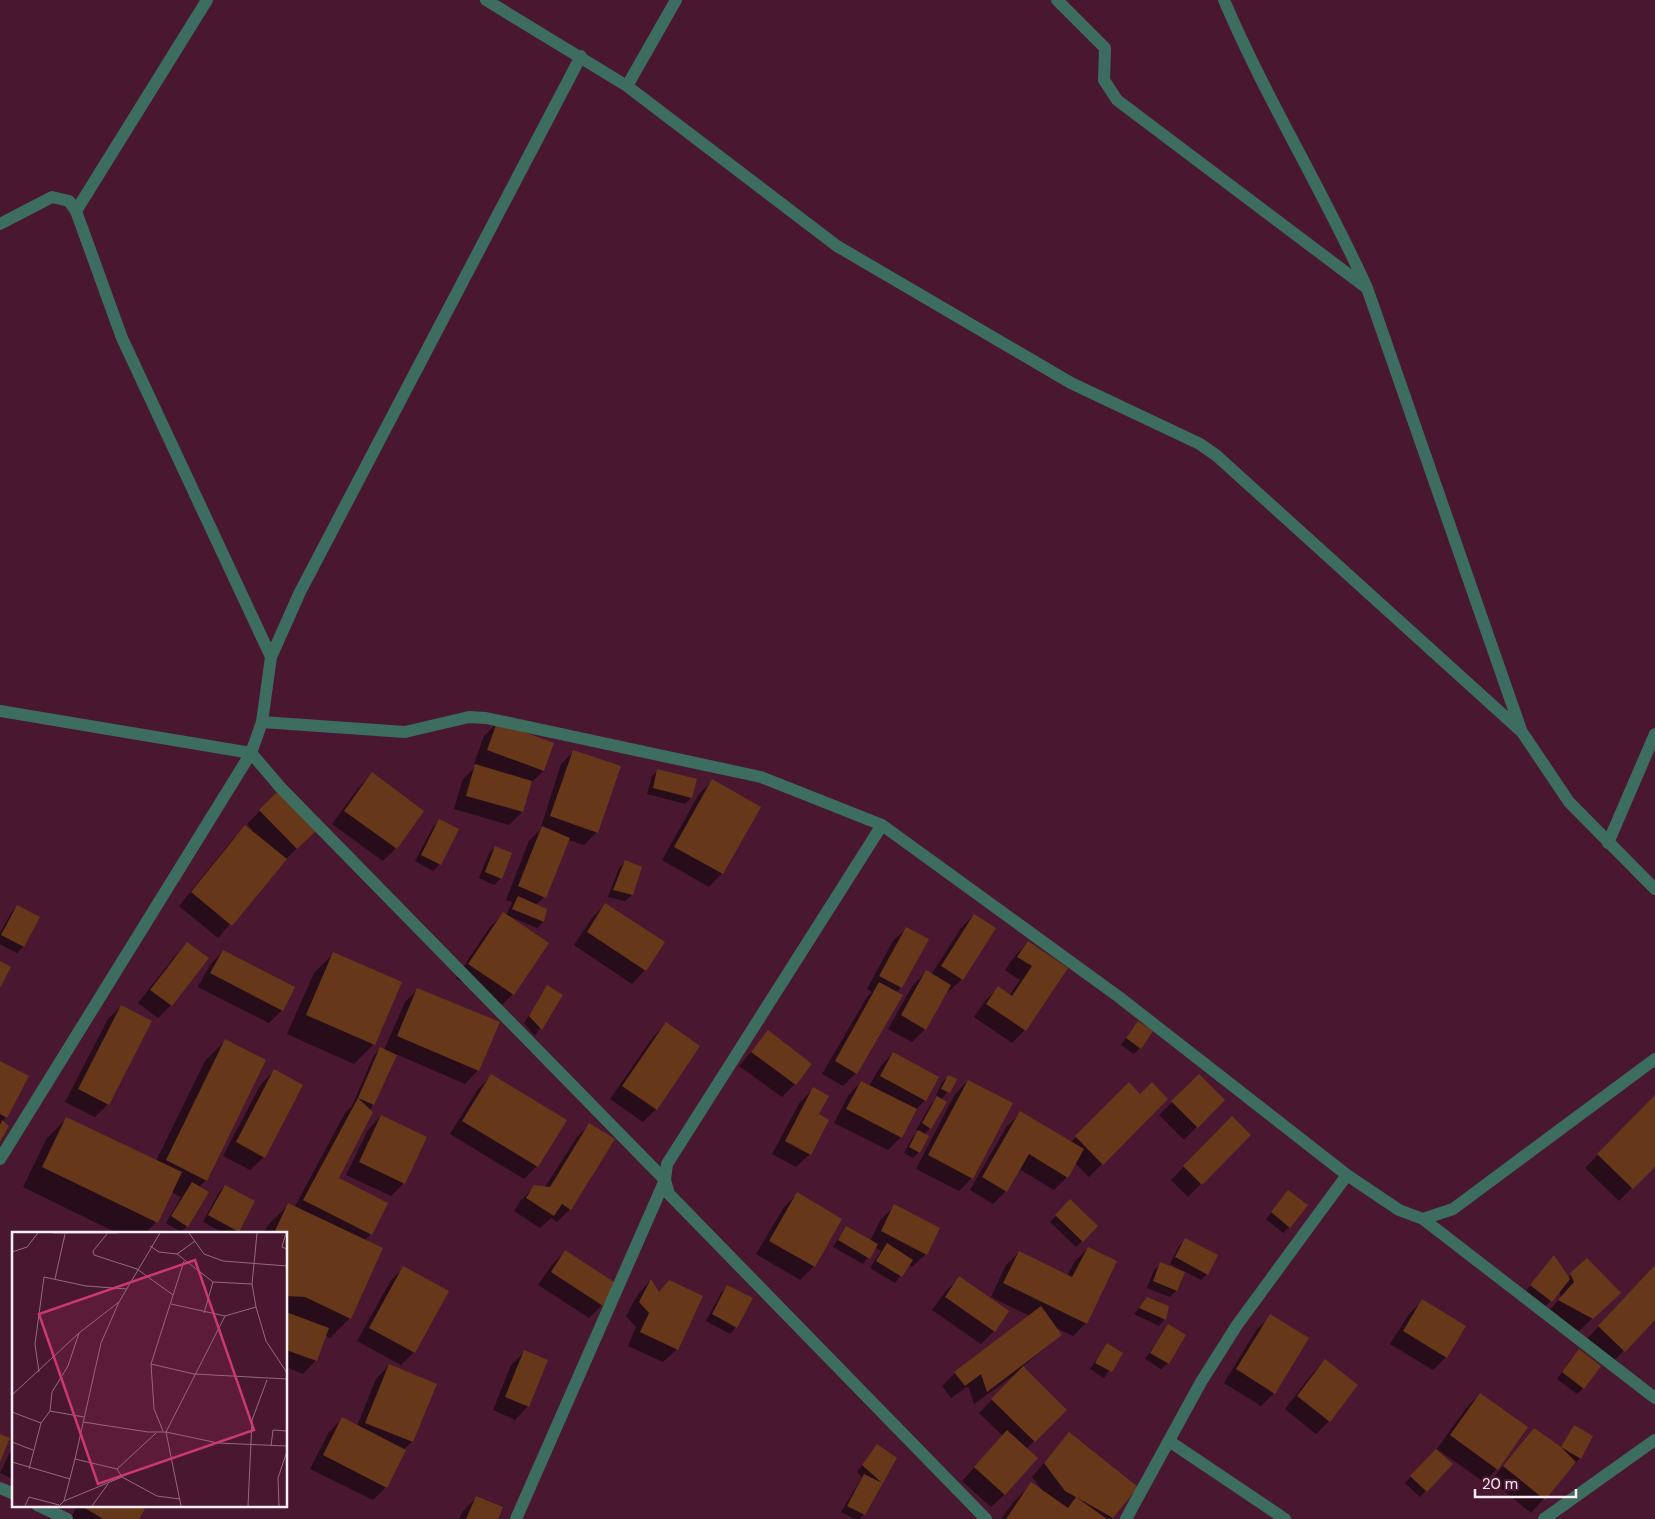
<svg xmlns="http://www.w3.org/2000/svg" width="1655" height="1519" viewBox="0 0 1655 1519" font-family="'DM Sans',sans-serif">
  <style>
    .shadow { fill: #0007 }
    .building { fill: #663819 }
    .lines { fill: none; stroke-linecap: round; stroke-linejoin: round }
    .minor { stroke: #3c6d5e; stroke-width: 12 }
    .inset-road { fill: none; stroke: #916d7e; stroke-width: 1 }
    .view { fill: #cb3872; fill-opacity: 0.15; stroke: #cb3872; stroke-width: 2.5 }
    .inset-edge { fill: none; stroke: #fceef4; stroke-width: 2.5 }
  </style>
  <rect width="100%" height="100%" fill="#491730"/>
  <path class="shadow" d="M497 723 553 744 543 771 531 783 522 812 509 825 454 809 463 779 477 765 474 764 484 736Z
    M574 751 597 832 584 845 568 840 544 897 536 905 545 909 543 922 537 928 507 915 513 994 500 1007 456 978 490 927 503 914 506 916 512 902 506 900 529 841 540 830 561 764Z
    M658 770 691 798 685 804 647 794 652 776Z
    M372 774 396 848 383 861 332 824 359 787Z
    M712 781 722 873 709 887 662 860 699 794Z
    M281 790 318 827 283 862 218 938 179 906 232 840 246 827 251 831 252 830 247 824Z
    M440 820 457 830 440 864 433 871 415 861 433 827Z
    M495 847 501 878 494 885 479 878 489 853Z
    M626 861 640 868 632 895 625 901 608 897 619 868Z
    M605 905 645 970 632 984 574 945 592 918Z
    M17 906 38 917 23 947 17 953 0 944V933L11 913Z
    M974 915 994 928 962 979 948 992 946 991 925 1029 912 1042 888 1029 913 985 926 972 931 975 961 928Z
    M907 928 901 987 896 993 856 1073 843 1086 822 1074 867 997 872 992 867 989 893 941Z
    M1028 942 1066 968 1025 1030 1012 1043 974 1017 985 1001 998 988 1009 996 1020 980 1005 970 1015 956Z
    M187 943 171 1005 158 1018 138 1003 174 957Z
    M223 951 282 1010 269 1023 198 987 210 965Z
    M333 954 374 1044 354 1064 287 1034 314 973Z
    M548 987 561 995 535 1036 524 1023Z
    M418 989 478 1070 465 1084 396 1054 338 1179 371 1234 364 1241 350 1318 330 1338 325 1335 316 1360 303 1374 286 1367V1233H264L268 1225 288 1205 294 1208 345 1113 352 1106 374 1055 381 1049 384 1050 405 1002Z
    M121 1006 108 1104 95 1117 65 1102 108 1019Z
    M1138 1022 1140 1048 1134 1054 1121 1045Z
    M666 1024 699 1047 656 1109 643 1122 610 1099 653 1037Z
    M768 1032 795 1084 782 1097 739 1066Z
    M225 1041 206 1180 199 1187 187 1226 181 1232 166 1223 181 1197 171 1192 156 1222 146 1233H117L23 1187 47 1138 66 1119 156 1161 205 1061Z
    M893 1053 925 1100 915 1111 901 1137 888 1150 834 1123 848 1096 861 1082 869 1086 880 1067Z
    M0 1062 6 1117 2 1122 0 1139Z
    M274 1071 264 1157 250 1170 223 1156 261 1084Z
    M491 1076 537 1166 524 1179 450 1134 478 1089Z
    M949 1076 956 1080 941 1100 930 1128 924 1135 919 1152 913 1158 904 1153 912 1138 919 1131 916 1130 931 1104 938 1097 936 1095 942 1082Z
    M1199 1076 1223 1100 1184 1140 1159 1115Z
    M968 1081 972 1178 959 1191 916 1169 955 1094Z
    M1129 1084 1140 1095 1167 1099 1089 1177 1075 1163 1067 1177 1054 1190 1019 1169 1006 1191 993 1204 970 1190 1007 1126 1021 1113 1071 1142Z
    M813 1089 818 1115 810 1154 796 1167 772 1154 800 1102Z
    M1655 1097V1165L1619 1201 1585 1168Z
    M381 1116 404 1183 391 1196 346 1175 368 1130Z
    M1232 1118 1249 1135 1188 1197 1171 1180Z
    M590 1124 570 1209 557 1222 551 1218 540 1228 514 1211 521 1200 535 1187H545L577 1137Z
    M225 1186 238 1231 236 1233H223L203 1222 219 1192Z
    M797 1194 841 1219 814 1266 800 1280 756 1254 784 1207Z
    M1282 1198 1289 1227 1283 1233 1266 1219Z
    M1070 1201 1082 1241 1076 1247 1050 1222Z
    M895 1206 926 1254 912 1267 909 1265 895 1283 870 1268 881 1251 875 1247 863 1264 833 1247 846 1227 870 1241 881 1219Z
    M1186 1239 1207 1274 1201 1280 1184 1271 1176 1291 1170 1297 1147 1288 1154 1270 1161 1264 1180 1271 1181 1270 1170 1264 1179 1246Z
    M1088 1248 1086 1323 1073 1336 1056 1328 1061 1335 1022 1367 1065 1410 1026 1449 1005 1494 991 1507 962 1481 1003 1436 979 1413 1021 1370 974 1404 968 1386 951 1398 942 1386 955 1373 1030 1316 991 1297 1006 1265 1019 1252 1067 1276 1075 1261Z
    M565 1251 602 1305 589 1318 538 1285 552 1265Z
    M1554 1257 1568 1278 1587 1259 1619 1293 1579 1331 1546 1314 1561 1297 1559 1291 1545 1307 1525 1292Z
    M404 1267 414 1352 401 1365 357 1341 391 1280Z
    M1655 1267V1318L1611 1364 1586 1340Z
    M959 1278 994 1331 981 1344 932 1310 946 1291Z
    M650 1281 658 1293 669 1281 677 1349 663 1362 628 1346 636 1327 626 1316 638 1294Z
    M728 1286 736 1327 730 1334 706 1321 721 1293Z
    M1148 1298 1165 1319 1159 1326 1134 1314Z
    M1422 1301 1446 1357 1433 1370 1390 1344 1409 1314Z
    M1271 1316 1274 1393 1261 1406 1224 1383 1257 1329Z
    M1168 1326V1363L1161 1369 1145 1359Z
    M1107 1345 1121 1353 1104 1378 1090 1369Z
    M524 1352 528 1406 515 1420 493 1410 511 1365Z
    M1573 1357 1583 1388 1577 1394 1557 1379Z
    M1325 1360 1329 1421 1316 1434 1285 1409 1312 1374Z
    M389 1365 412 1442 403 1450 386 1487 373 1500 310 1469 329 1432 342 1419 357 1426 376 1379Z
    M1480 1394 1497 1469 1484 1482 1437 1449 1467 1407Z
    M1574 1427 1580 1458 1531 1513 1491 1480 1534 1430 1560 1448Z
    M1069 1433 1112 1517 1110 1519H1001L1012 1504 1031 1484 1043 1491 1032 1477Z
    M14 1444V1480L0 1473Z
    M877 1445 896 1458 864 1514 860 1519H855L841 1512 862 1477 857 1472Z
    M1430 1457 1451 1464 1420 1497 1405 1483Z
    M476 1498 497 1519H459L463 1511Z
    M78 1505H137V1519H70Z"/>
  <path class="building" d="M497 722 554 743 544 771 487 750Z
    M573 750 621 766 598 833 550 816Z
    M475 764 532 781 523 812 466 796Z
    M657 769 697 779 692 798 653 788Z
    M372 772 424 811 397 849 344 811Z
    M712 779 761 807 723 874 674 847Z
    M281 788 320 827 297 849 259 810Z
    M439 819 459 829 441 865 421 855Z
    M245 825 287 859 232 926 191 892Z
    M542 826 570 838 546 898 518 886Z
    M495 846 512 853 502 879 485 872Z
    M625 860 642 867 633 895 613 890Z
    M518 896 547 909 544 922 512 909Z
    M605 903 665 942 646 971 587 932Z
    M17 905 40 917 24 947 1 935Z
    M503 912 549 943 514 995 468 964Z
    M974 914 996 928 963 980 941 966Z
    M906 927 929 939 902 988 879 976Z
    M1028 941 1068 968 1026 1031 986 1004 998 986 1012 996 1032 966 1017 957Z
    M187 942 209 958 172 1006 150 990Z
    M223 950 295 987 283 1011 210 973Z
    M333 952 402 982 375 1045 306 1015Z
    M0 961 11 967 0 988Z
    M926 970 951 985 926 1030 901 1015Z
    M879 982 903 995 857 1074 835 1061Z
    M547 985 563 995 542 1030 529 1016Z
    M417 988 500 1022 479 1071 397 1036Z
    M121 1005 152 1021 109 1105 78 1089Z
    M1138 1021 1153 1031 1141 1049 1126 1038Z
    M666 1022 700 1046 657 1110 622 1086Z
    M768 1030 812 1064 796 1085 751 1052Z
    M225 1039 266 1060 207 1181 166 1160Z
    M380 1047 397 1055 374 1105 358 1098Z
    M893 1052 939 1077 926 1101 880 1076Z
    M0 1061 29 1076 7 1118 0 1114Z
    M274 1069 303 1085 265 1158 236 1142Z
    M491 1074 567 1120 538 1167 462 1121Z
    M1199 1074 1225 1100 1198 1128 1171 1101Z
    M948 1075 957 1079 950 1093 941 1089Z
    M968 1080 1013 1103 973 1179 928 1155Z
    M861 1081 917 1109 902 1138 846 1109Z
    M1129 1082 1140 1094 1152 1082 1168 1099 1103 1165 1075 1136Z
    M813 1087 829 1096 819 1114 829 1120 811 1155 785 1141Z
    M1655 1095V1167L1633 1189 1597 1154Z
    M937 1096 947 1102 931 1129 922 1123Z
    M358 1098 373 1112 339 1178 388 1203 372 1235 303 1200Z
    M1020 1111 1084 1149 1068 1178 1029 1154 1007 1192 982 1177Z
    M381 1115 427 1137 405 1184 359 1162Z
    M1232 1116 1251 1135 1202 1185 1183 1166Z
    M66 1117 182 1172 158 1223 42 1167Z
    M2 1120 9 1126 0 1142V1125Z
    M589 1123 615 1139 571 1210 562 1204 554 1216 526 1198 534 1185 550 1187Z
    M918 1130 929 1136 920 1153 909 1147Z
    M192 1182 209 1192 188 1227 171 1216Z
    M225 1185 255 1201 239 1232 208 1215Z
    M1288 1190 1308 1205 1290 1228 1271 1212Z
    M797 1192 842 1219 815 1267 769 1241Z
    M1070 1199 1098 1226 1083 1242 1055 1215Z
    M288 1203 383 1248 351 1319 305 1297 286 1296V1233H274Z
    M894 1204 940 1228 927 1255 881 1231Z
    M846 1226 878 1244 870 1259 838 1240Z
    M1185 1238 1218 1255 1208 1275 1175 1257Z
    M887 1243 913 1260 902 1277 876 1261Z
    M1088 1247 1117 1261 1087 1324 1003 1283 1019 1251 1072 1277Z
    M565 1250 617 1284 603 1306 551 1272Z
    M1554 1255 1570 1279 1552 1302 1530 1285Z
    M1587 1258 1621 1293 1593 1319 1558 1300 1574 1282 1570 1273Z
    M1160 1262 1185 1272 1177 1291 1153 1281Z
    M1655 1265V1320L1625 1352 1598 1326Z
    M403 1266 449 1291 415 1353 369 1328Z
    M959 1276 1009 1311 995 1332 945 1297Z
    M651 1279 659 1292 669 1280 703 1296 678 1350 640 1332 649 1313 639 1302Z
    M727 1285 753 1298 737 1328 712 1314Z
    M1147 1297 1169 1306 1166 1320 1139 1308Z
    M1422 1299 1466 1326 1447 1358 1403 1331Z
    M1041 1306 1062 1335 987 1392 981 1374 965 1386 954 1372Z
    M286 1312 329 1328 317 1361 286 1350Z
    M1270 1314 1309 1338 1275 1394 1236 1369Z
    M1168 1324 1186 1335 1169 1364 1150 1353Z
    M1107 1343 1123 1353 1112 1372 1095 1363Z
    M1579 1349 1601 1366 1584 1389 1562 1372Z
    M524 1350 548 1360 529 1407 505 1397Z
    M1325 1359 1358 1385 1330 1422 1297 1396Z
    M389 1364 437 1384 413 1442 365 1423Z
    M1023 1366 1067 1410 1035 1442 991 1399Z
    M1480 1393 1528 1427 1498 1470 1450 1435Z
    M342 1417 406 1450 387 1488 323 1455Z
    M1574 1425 1593 1436 1581 1459 1561 1447 1576 1462 1545 1500 1503 1466 1534 1428 1561 1447Z
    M1007 1430 1038 1458 1005 1495 974 1467Z
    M1069 1432 1138 1487 1113 1518 1076 1497 1107 1519H1006L1031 1482 1068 1508 1076 1497 1065 1491 1044 1463Z
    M0 1434 10 1438 0 1462Z
    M877 1444 897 1458 865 1515 847 1506 864 1474 882 1483 862 1465Z
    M1436 1449 1453 1464 1427 1492 1410 1476Z
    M476 1496 503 1507 498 1519H466Z
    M80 1505H139L145 1509 139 1519H103Z"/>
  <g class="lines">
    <path class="minor" d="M486 0 627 86 837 246 1071 383 1200 444 1217 456 1522 732 1569 802 1655 889
      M1057 0 1105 48 1104 80 1117 100 1364 286
      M1224 0C1266 99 1323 190 1367 288L1521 730
      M627 86 676 0
      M76 211 207 0
      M0 224 52 197 69 201 76 211 122 338 271 657
      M0 711 251 753 281 788 665 1180 669 1194 986 1519
      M262 722 405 732 469 717 486 718 761 777 882 825 1119 997 1347 1175 1399 1210 1423 1219 1655 1398
      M1608 843 1655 734
      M0 1159 251 753 262 722 271 657 300 592 581 56
      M1423 1219 1453 1209 1655 1059
      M1169 1441 1285 1519
      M0 1488 14 1494
      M37 1505 67 1519
      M516 1519 665 1180 667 1164 882 825
      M1126 1519 1201 1382 1237 1325 1347 1175
      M1544 1519 1655 1440"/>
  </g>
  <g transform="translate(12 1232)">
    <rect width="275" height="275" fill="#491730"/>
    <path class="inset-road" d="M41 1H106M177 1 192 22 211 29 275 34M245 1 240 52 244 75 254 109 275 141M274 1 270 15 275 17M95 2 81 19 82 23 125 37 161 63M138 14 147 20 165 22 183 9M0 20 15 15 26 1M165 22 201 50 240 52M43 47 53 2M159 72 213 84 244 75M192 81 201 50M139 132 182 142 275 147M27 140 23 112 32 45 74 54 115 57M0 163 67 101 107 70M38 179 72 185M0 180 29 191M71 190 136 200H154L206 211 275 214M151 199 142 177 139 132 172 29M0 210 21 218M259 214 261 198 275 199M63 227 105 237M0 230 58 247M17 237 29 191 38 179 40 160 56 134 67 101M105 237 110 245 145 264 168 267M105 237 144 201M52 269 110 245M13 274 17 265 47 273M47 274 52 269 63 227 89 111 107 70 148 1M80 274 96 252M169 274 154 200 213 84M236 274 240 188 255 148M267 274 266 246 275 219"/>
    <path class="view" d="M183 28 242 198 86 252 27 82Z"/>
    <rect width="275" height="275" class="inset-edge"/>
  </g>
  <path d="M1475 1489v8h101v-8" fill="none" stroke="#fceef4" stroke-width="2.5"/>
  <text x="1482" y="1489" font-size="15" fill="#fceef4" stroke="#491730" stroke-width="4" paint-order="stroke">20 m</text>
</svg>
